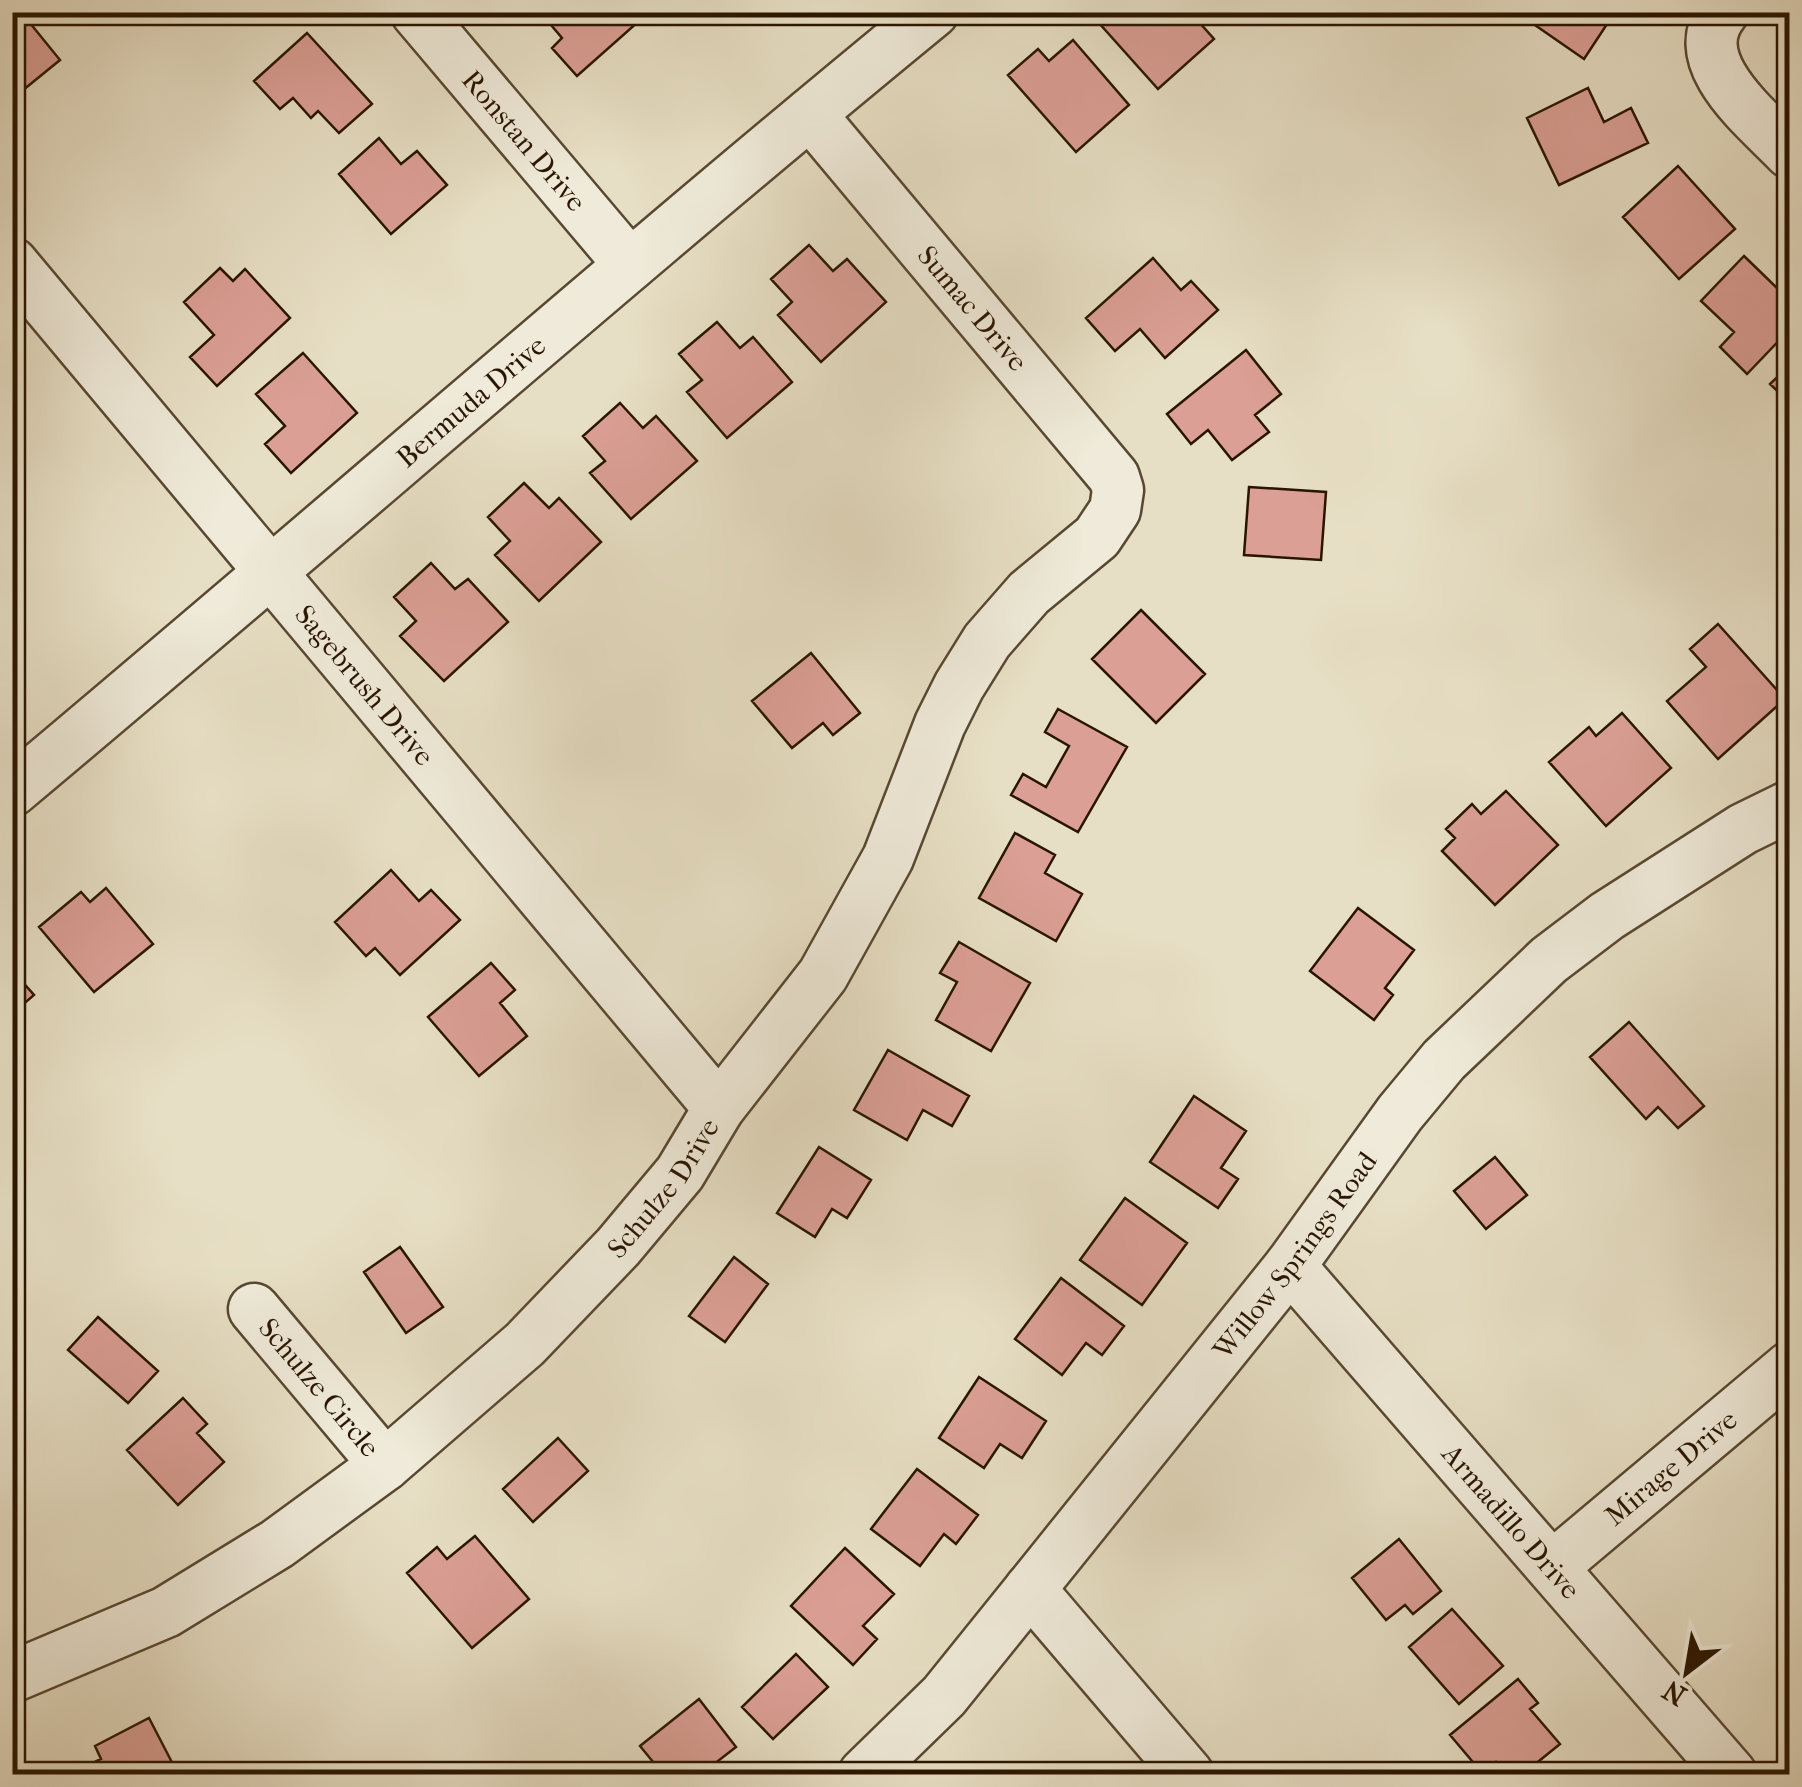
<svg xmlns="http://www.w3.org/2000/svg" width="1802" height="1787" viewBox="0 0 1802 1787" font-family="'IM FELL French Canon',serif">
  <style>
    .building { fill: #db9f95; stroke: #291500; stroke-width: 2.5 }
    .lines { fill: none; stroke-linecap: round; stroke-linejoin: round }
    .minor-casing { stroke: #584831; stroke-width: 55 }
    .minor { stroke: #efead9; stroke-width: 50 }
    .labels { text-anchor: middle; stroke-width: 10; stroke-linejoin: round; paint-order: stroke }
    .street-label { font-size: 28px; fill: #291500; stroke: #efead9 }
  </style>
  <rect width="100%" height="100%" fill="#e7dfc5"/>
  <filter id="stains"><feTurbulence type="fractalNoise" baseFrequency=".002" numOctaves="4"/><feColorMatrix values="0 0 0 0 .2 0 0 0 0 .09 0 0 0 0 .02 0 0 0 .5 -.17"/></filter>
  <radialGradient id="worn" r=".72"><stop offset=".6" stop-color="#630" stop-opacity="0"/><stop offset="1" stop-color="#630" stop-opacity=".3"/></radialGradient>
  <path class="building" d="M12 12H21L60 60 12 99Z
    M540 12H646L647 14 577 76 552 48 562 38Z
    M1190 12 1214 39 1158 89 1090 13Z
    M1516 12H1615L1584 59Z
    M307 33 372 104 339 133 318 111 311 118 293 98 280 109 254 81Z
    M1073 40 1129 105 1076 152 1008 75 1038 49 1049 61Z
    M1588 88 1604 122 1631 108 1648 143 1559 185 1527 118Z
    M379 138 401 164 417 151 447 185 391 234 339 174Z
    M1678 166 1735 229 1679 279 1623 217Z
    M809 245 833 271 847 259 886 302 821 362 778 315 792 302 771 279Z
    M1744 256 1778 289 1786 282 1790 286V329L1747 374 1720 347 1734 332 1701 301Z
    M1153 258 1181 290 1191 281 1218 310 1165 358 1140 329 1115 351 1086 318Z
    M220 268 233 281 245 269 290 318 217 386 190 357 214 335 184 302Z
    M717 322 740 348 753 337 792 382 727 438 687 392 702 380 679 354Z
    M1246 350 1281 394 1255 415 1269 432 1232 460 1208 430 1191 444 1167 414Z
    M303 353 357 413 291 473 265 444 285 426 256 394Z
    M1790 365V403L1770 384Z
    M620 403 643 428 656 416 697 461 631 519 590 473 605 461 583 436Z
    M524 483 549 508 559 498 601 542 539 601 495 555 510 541 488 517Z
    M1249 487 1326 492 1321 560 1244 555Z
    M431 563 455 589 468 579 508 622 444 681 400 636 416 621 394 597Z
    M1141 610 1205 674 1156 723 1092 659Z
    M1718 624 1785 699 1718 759 1667 701 1706 667 1690 649Z
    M811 653 860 713 833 735 823 723 792 748 752 701Z
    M1058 709 1127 747 1078 832 1011 795 1023 774 1046 787 1069 746 1045 732Z
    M1622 713 1671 768 1606 826 1549 762 1589 727 1596 736Z
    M1506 791 1558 845 1495 905 1442 851 1455 838 1446 829 1472 804 1481 814Z
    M1015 833 1055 855 1045 873 1082 894 1056 941 979 898Z
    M391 870 419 901 431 890 460 920 400 975 375 948 366 956 335 922Z
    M106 888 153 944 94 992 39 927 81 892 90 902Z
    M1358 908 1414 950 1385 988 1393 995 1374 1020 1310 971Z
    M959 942 1030 983 991 1051 936 1020 957 982 940 973Z
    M491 963 515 990 500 1003 527 1036 479 1076 428 1017Z
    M12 970 34 995 12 1014Z
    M1629 1022 1704 1106 1678 1128 1658 1107 1646 1119 1590 1057Z
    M888 1050 969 1096 952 1126 923 1110 907 1140 854 1110Z
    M1194 1096 1246 1131 1221 1168 1238 1179 1218 1208 1150 1162Z
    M819 1147 871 1180 847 1218 832 1209 815 1237 777 1213Z
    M1495 1157 1527 1195 1486 1229 1454 1191Z
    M1125 1198 1187 1243 1142 1305 1080 1260Z
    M400 1247 443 1307 406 1333 364 1272Z
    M734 1257 768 1284 725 1342 689 1316Z
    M1061 1278 1124 1326 1102 1355 1086 1343 1062 1375 1015 1339Z
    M98 1317 158 1371 128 1403 68 1350Z
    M979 1377 1046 1421 1022 1458 1000 1444 984 1468 939 1438Z
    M183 1398 207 1424 197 1433 224 1462 178 1505 127 1450Z
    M558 1438 588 1471 533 1522 503 1489Z
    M917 1469 978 1515 956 1544 944 1534 920 1566 871 1529Z
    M475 1536 529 1599 472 1648 407 1573 437 1547 447 1559Z
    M1399 1539 1441 1591 1413 1614 1405 1605 1386 1620 1352 1578Z
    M845 1548 894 1594 863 1626 877 1639 853 1665 791 1606Z
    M1452 1609 1503 1666 1459 1704 1409 1647Z
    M796 1654 828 1687 773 1739 742 1707Z
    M1518 1679 1538 1703 1530 1709 1560 1744 1523 1774H1507L1496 1762 1483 1774 1450 1735Z
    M699 1699 736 1747 705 1771 708 1774H663L640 1746Z
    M149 1718 178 1774H70L101 1759 95 1746Z"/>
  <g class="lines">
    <g class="minor-casing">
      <g id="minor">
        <path id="s1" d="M416 12 630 265"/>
        <path d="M1723 12C1683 62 1758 119 1790 153"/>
        <path id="s2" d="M12 263 719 1108"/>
        <path id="s3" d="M12 791C320 533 622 267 933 12"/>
        <path id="s4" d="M1290 1266 1731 1774"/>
        <path id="s5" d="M254 1309 385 1465"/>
        <path id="s6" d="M1552 1567 1790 1367"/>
        <path d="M1030 1589 1188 1774"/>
        <path id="s7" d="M12 1677 166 1612 277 1544 385 1465 525 1344 618 1247 680 1173 719 1108 823 975 888 858 940 724 959 686 987 641 1029 593 1097 537 1115 510 1118 490 1114 477 810 114"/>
        <path id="s8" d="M864 1774 944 1696 1290 1266 1400 1113 1444 1060 1549 960 1607 916 1743 829 1790 806"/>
      </g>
    </g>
    <use href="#minor" class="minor"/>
  </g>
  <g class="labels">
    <g class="street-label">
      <text dy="10" stroke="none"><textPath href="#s1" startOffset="168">Ronstan Drive</textPath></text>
      <text transform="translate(973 308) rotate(50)" y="10">Sumac Drive</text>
      <text dy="10" stroke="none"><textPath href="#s3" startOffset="602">Bermuda Drive</textPath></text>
      <text dy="10" stroke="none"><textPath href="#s2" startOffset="550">Sagebrush Drive</textPath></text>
      <text dy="10" stroke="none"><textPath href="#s7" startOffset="825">Schulze Drive</textPath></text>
      <text dy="10" stroke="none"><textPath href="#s8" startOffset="675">Willow Springs Road</textPath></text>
      <text dy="10" stroke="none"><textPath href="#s5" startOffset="102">Schulze Circle</textPath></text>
      <text dy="10" stroke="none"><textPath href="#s6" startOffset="155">Mirage Drive</textPath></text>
      <text dy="10" stroke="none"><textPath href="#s4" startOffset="338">Armadillo Drive</textPath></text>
    </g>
  </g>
  <rect width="1802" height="1787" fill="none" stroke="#e7dfc5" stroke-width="50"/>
  <rect x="15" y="15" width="1772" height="1757" fill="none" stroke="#291500" stroke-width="5"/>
  <rect x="25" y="25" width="1752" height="1737" fill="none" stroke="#291500" stroke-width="2.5"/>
  <g transform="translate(1687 1672) rotate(211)" stroke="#efead9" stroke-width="8" paint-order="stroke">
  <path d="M0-8L18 38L0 25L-18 38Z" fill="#291500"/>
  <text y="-15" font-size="28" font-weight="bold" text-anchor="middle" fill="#291500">N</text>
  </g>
  <rect width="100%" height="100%" filter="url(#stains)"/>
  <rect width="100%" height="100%" fill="url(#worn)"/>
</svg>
